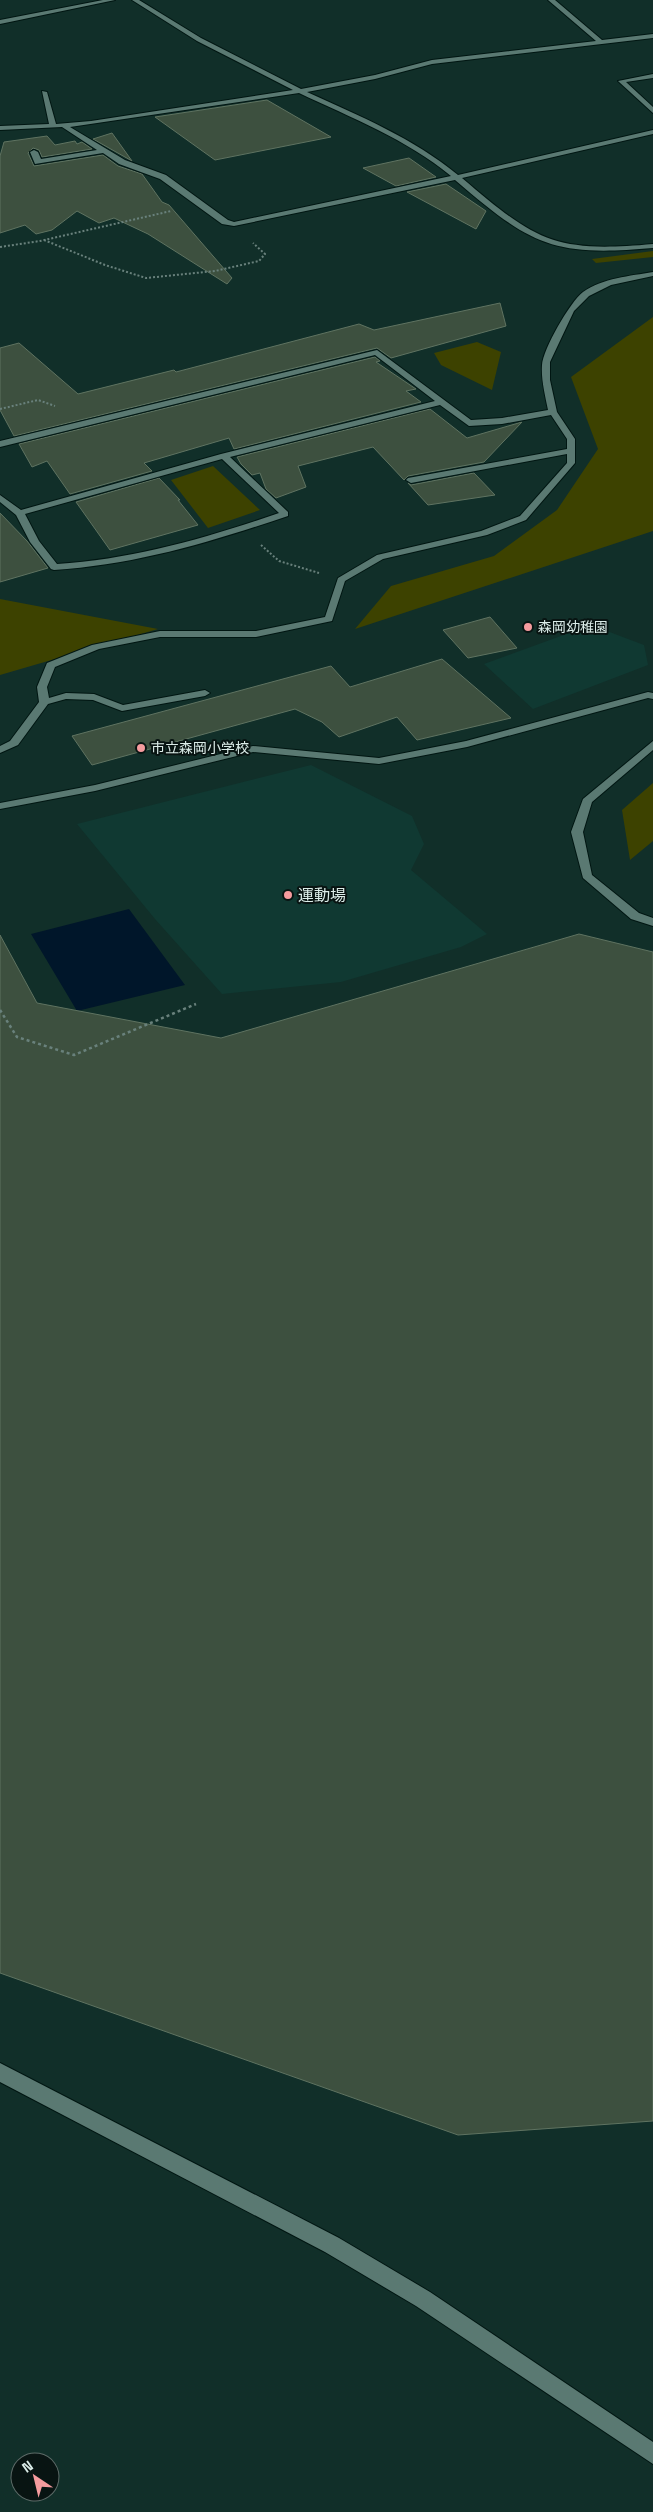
<svg xmlns="http://www.w3.org/2000/svg" width="653" height="2512" viewBox="0 0 653 2512" font-family="'Space Grotesk','Noto Sans JP',sans-serif">
  <style>
    .built { fill: #103932 }
    .green { fill: #3d4200 }
    .water { fill: #00162a }
    .building { fill: #3d503f; stroke: #5f7361 }
    .lines { fill: none; stroke-linecap: round; stroke-linejoin: round }
    .minor-casing { stroke: #001612; stroke-width: 2 }
    .path-far1 { stroke: #69817c; stroke-width: 2; stroke-dasharray: 2 2; stroke-linecap: butt }
    .path { stroke: #69817c; stroke-width: 2.5; stroke-dasharray: 3 3; stroke-linecap: butt }
    .minor { fill: #5a7972; fill-rule: evenodd }
    .poi-dot { fill: #f59b9e; stroke: #081412; stroke-width: 2 }
    .labels { text-anchor: middle; stroke-width: 4; stroke-linejoin: round; paint-order: stroke }
    .far-poi-label { font-size: 14px; fill: #dcede9; stroke: #081412; text-anchor: start }
    .poi-label { font-size: 16px; fill: #dcede9; stroke: #081412; text-anchor: start }
  </style>
  <rect width="100%" height="100%" fill="#112f29"/>
  <path class="built" d="M591 625 644 645 648 665 533 709 484 664Z
    M311 765 412 816 424 844 411 870 487 934 461 947 341 982 222 994 155 919 77 824Z"/>
  <path class="green" d="M653 251V257L596 263 592 259Z
    M653 317V531L355 629 391 586 494 556 557 510 598 449 571 377Z
    M477 342 501 352 492 390 441 365 434 353Z
    M213 466 260 510 208 528 171 480Z
    M0 599 158 629 0 675Z
    M653 783V841L630 860 622 810Z"/>
  <path class="water" d="M129 909 185 985 77 1011 31 934Z"/>
  <path class="building" d="M267 100 331 137 215 160 155 117Z
    M112 133 132 161 93 139Z
    M47 136 55 145 75 141 77 144 82 142 92 149 42 157 39 150 33 148 28 153 34 166 103 155 118 166 142 174 162 202 169 205 232 278 227 284 148 234 114 218 99 223 77 211 52 230 36 234 25 225 0 233V156L4 142Z
    M409 158 436 177 396 186 363 168Z
    M446 184 486 211 476 229 407 192Z
    M500 303 506 326 391 358 377 348 14 436 0 410V348L19 343 78 394 174 370 176 372 359 324 374 330Z
    M375 357 380 361 376 362 416 389 406 391 421 402 234 449 229 438 144 463 152 471 70 494 47 461 32 467 19 444Z
    M430 409 467 438 522 422 484 462 408 476 404 480 373 447 298 466 306 487 276 498 266 489 260 473 252 475 241 464 237 457Z
    M474 473 495 495 428 505 408 483 411 485Z
    M159 478 180 500H178L198 525 110 550 76 502Z
    M0 513 27 541 48 568 0 582Z
    M490 617 517 648 468 658 443 630Z
    M442 659 511 718 417 740 397 717 339 737 322 722 295 709 92 765 72 736 331 666 350 687Z
    M579 934 653 952V2121L458 2135 0 1973V935L37 1003 221 1038Z"/>
  <g class="lines">
    <g class="minor-casing">
      <path id="minor" d="M103 0H115L0 24V20Z
        M132 0H139L201 38 301 89 375 75 432 60 596 41 548 0H555L602 40 653 34V38L432 64 375 79 307 92C360 116 413 138 458 175L653 130V134L462 178C536 241 554 253 653 244V248C552 257 531 245 455 180L234 226 222 224 160 179 119 164 103 153 35 164 30 152 34 150 38 152 41 159 97 150 62 127 0 130V126L49 124 42 91 47 92 56 124 91 121 293 90 197 41ZM299 93C352 118 406 139 451 176L234 222 228 220 166 175 125 160 70 127Z
        M653 74V78L626 82 653 107V113L618 81Z
        M653 272V276L611 285 589 296 574 311 550 362V380L557 412 575 439V463L526 520 487 535 383 559 345 581 332 621 256 637H160L99 649 55 667 47 687 49 698 66 693 94 694 123 705 205 690 210 693 205 696 122 711 93 700 66 699 48 704 18 745 0 753V746L10 741 39 702 37 687 47 663 92 645 160 631H256L325 617 338 578 377 555 481 531 520 516 567 463V454L411 483 406 480 408 478 567 449V439L551 415 502 424 469 426 440 405 230 457 288 512V516C211 542 136 565 54 570L51 569 30 542 16 515 0 502V495L21 510 221 454 435 401 375 355 0 447V441L377 350 471 420 502 418 548 410C545 395 541 380 542 365 543 349 570 302 583 292 603 278 630 276 653 272ZM222 459 279 513C206 538 134 559 57 564L39 541 25 514Z
        M648 692 653 693V699L648 698 467 747 379 764 253 752 95 791 0 809V803L95 785 253 746 379 758 466 741Z
        M653 741V750L592 802 583 832 592 875 639 913 653 918V926L631 919 583 878 571 832 583 799Z
        M0 2063 339 2238 430 2292 653 2442V2464L416 2306 325 2252 0 2082Z"/>
    </g>
    <path class="path-far1" d="M44 240 105 265 146 278 215 271 259 261 265 254 253 243
      M0 247 40 241 171 211
      M0 409 38 400 55 406
      M261 545 279 561 319 573"/>
    <path class="path" d="M0 1010 17 1037 74 1055 196 1004"/>
    <use href="#minor" class="minor"/>
  </g>
  <g class="poi-dot">
    <circle cx="528" cy="627" r="5"/>
    <circle cx="141" cy="748" r="5"/>
    <circle cx="288" cy="895" r="5"/>
  </g>
  <g class="labels">
    <g class="far-poi-label">
      <text x="538" y="632">森岡幼稚園</text>
      <text x="151" y="753">市立森岡小学校</text>
    </g>
    <g class="poi-label">
      <text x="298" y="901">運動場</text>
    </g>
  </g>
  <g transform="translate(35 2477) rotate(325)"><circle r="24" fill="#081412" stroke="#5d6b68"/>
  <path d="M0-4L9 19L0 12L-9 19Z" fill="#f59b9e"/>
  <text y="-8" font-size="14" font-weight="bold" text-anchor="middle" fill="#dcede9">N</text>
  </g>
</svg>
